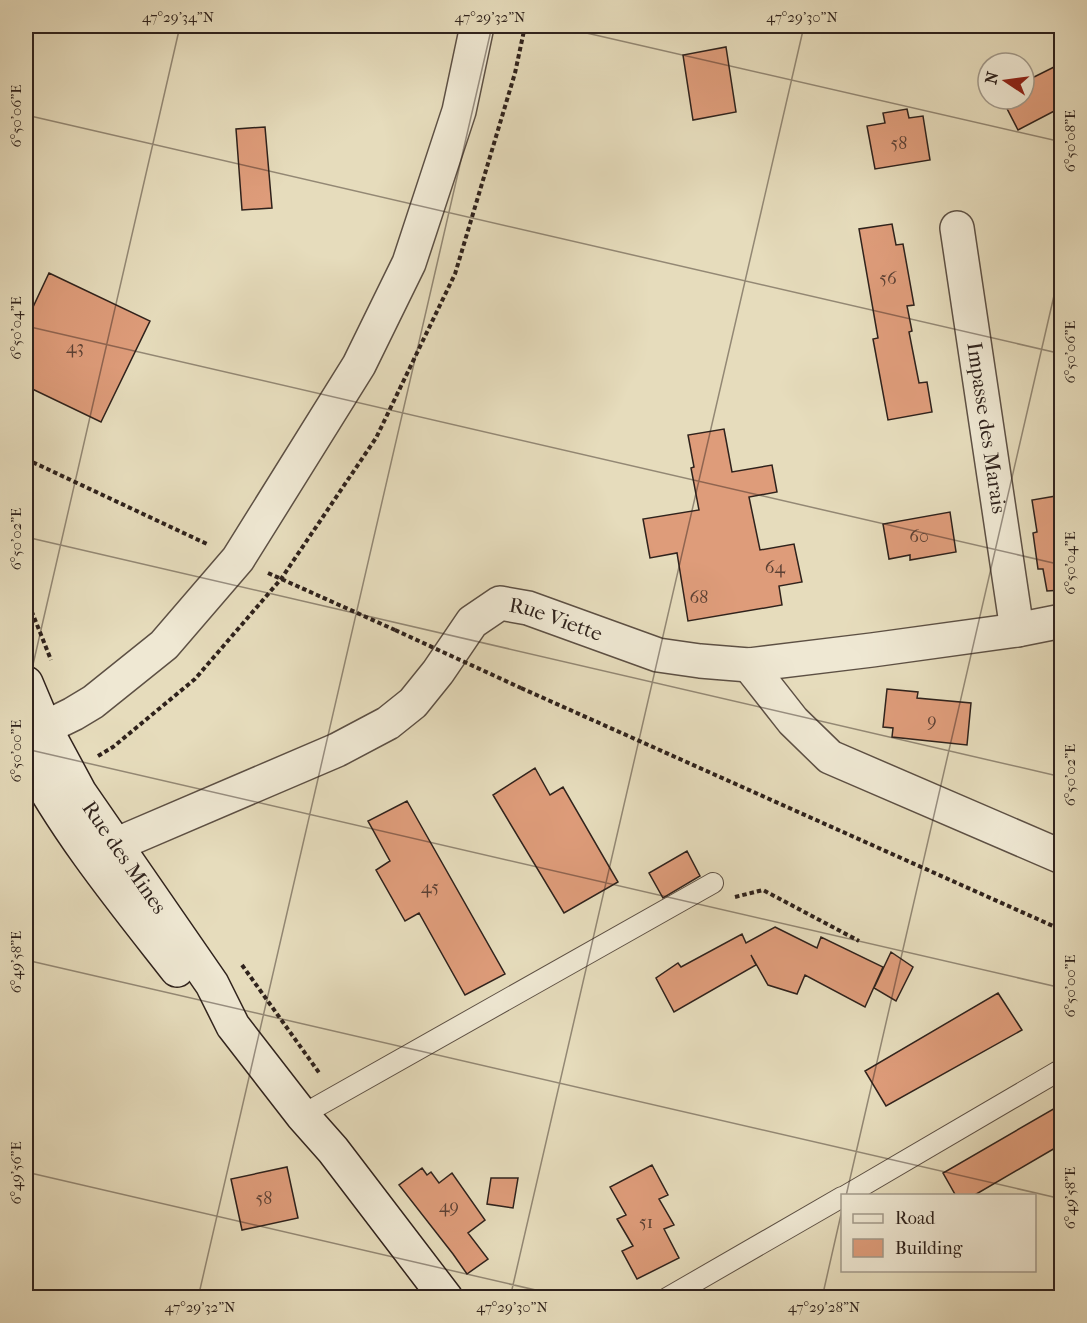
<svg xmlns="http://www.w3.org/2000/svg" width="1087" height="1323" viewBox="0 0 1087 1323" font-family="'IM FELL French Canon',serif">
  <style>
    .building { fill: #de9c7a; stroke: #2f221c; stroke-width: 1.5 }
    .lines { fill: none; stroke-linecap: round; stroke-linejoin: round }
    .lane-casing { stroke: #5d5044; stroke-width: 22 }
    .street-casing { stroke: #5d5044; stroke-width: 36 }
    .secondary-casing { stroke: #2f221c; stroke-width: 36 }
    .path { stroke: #2f221c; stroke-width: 4; stroke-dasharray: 4.5 3; stroke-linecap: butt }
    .lane { stroke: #efe8d3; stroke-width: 20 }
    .street { stroke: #efe8d3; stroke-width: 33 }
    .secondary { stroke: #efe8d3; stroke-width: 33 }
    .path-bridge { stroke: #2f221c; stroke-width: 4; stroke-dasharray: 4.5 3; stroke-linecap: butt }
    .ticks { fill: none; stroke: #2f221c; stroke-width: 1.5; stroke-opacity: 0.45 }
    .labels { text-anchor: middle; stroke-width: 4.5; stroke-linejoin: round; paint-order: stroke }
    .number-label { font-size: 18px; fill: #5b4034 }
    .street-label { font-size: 21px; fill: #2f221c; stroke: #efe8d3 }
    .neatline { fill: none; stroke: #2f221c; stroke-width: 2 }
    .ticks-label { font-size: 15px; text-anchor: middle; fill: #2f221c }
  </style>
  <rect width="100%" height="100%" fill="#e6dcbc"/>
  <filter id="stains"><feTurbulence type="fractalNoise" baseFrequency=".00333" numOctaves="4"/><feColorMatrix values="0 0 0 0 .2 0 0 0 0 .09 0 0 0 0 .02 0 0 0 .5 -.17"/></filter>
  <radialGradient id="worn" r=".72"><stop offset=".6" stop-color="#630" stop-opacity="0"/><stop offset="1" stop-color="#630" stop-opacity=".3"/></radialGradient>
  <path class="building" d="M726 47 736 112 693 120 683 55Z
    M1062 63V107L1018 130 1002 99H1024V82Z
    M907 109 909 118 923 116 930 160 875 169 867 126 885 123 883 113Z
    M265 127 272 208 242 210 236 129Z
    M892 224 896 245 903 244 914 305 907 306 912 331 909 332 919 383 927 382 932 412 888 420 873 339 878 338 859 229Z
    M49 273 150 321 101 422 26 386V322Z
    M724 429 732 472 772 465 777 492 749 497 760 550 794 544 802 582 779 586 782 605 688 621 677 553 650 558 643 519 699 510 691 468 694 467 688 435Z
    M1062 495V590L1047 591 1043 569H1038L1033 533 1037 532 1032 500Z
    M950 512 956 552 910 560V555L889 559 883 524Z
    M887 689 918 692 917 698 971 703 967 745 892 737 893 728 883 727Z
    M535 768 550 795 563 787 618 882 564 913 493 795Z
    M407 801 505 974 465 995 419 913 405 921 376 870 390 861 368 821Z
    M687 851 700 876 663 898 649 873Z
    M775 927 817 948 821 937 883 967 865 1007 805 975 797 994 768 985 751 955 756 965 674 1012 656 978 678 963 681 967 742 934 746 943Z
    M891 952 913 967 896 1001 874 988Z
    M998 993 1022 1030 886 1106 865 1071Z
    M1062 1104V1144L973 1196H956L943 1173Z
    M652 1165 668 1195 659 1199 674 1225 664 1229 679 1258 637 1279 622 1251 633 1246 617 1219 626 1215 610 1187Z
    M287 1167 298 1218 242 1230 231 1179Z
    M422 1168 427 1175 431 1172 439 1183 452 1173 485 1220 468 1233 488 1259 467 1274 453 1254 399 1185Z
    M491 1178H518L513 1208 487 1204Z"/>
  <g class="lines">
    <g class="lane-casing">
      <path id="lane" d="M302 1115 713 883
        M845 1196 1062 1069
        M667 1298 842 1197"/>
    </g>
    <g class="street-casing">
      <g id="street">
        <path id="s1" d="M957 228 1017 630"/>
        <path d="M749 665 793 721 830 757 1062 857"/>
        <path d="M26 737 73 714 93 702 164 645 238 559 359 365 409 263 459 111 477 26"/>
        <path id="s2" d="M93 860 129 839 337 750 388 723 413 703 438 672 472 622 500 603 528 608 658 655 700 661 749 665 872 650 1017 630 1062 621"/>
      </g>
    </g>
    <g class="secondary-casing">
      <g id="secondary">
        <path id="s3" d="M26 683 45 728 80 793 212 984 233 1026 302 1115 333 1150 446 1298"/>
        <path d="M26 755C67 833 123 901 177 970"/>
      </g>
    </g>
    <path class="path" d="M26 459 207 544
      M268 573 395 630
      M26 597 51 660
      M521 688 1062 930
      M98 756 113 747 195 679 281 579 376 438 455 274 515 73 525 26
      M735 897 763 890 859 941
      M242 965 320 1074"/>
    <use href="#lane" class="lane"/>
    <use href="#street" class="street"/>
    <use href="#secondary" class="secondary"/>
    <path class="path-bridge" d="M395 630 521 688"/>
  </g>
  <path class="ticks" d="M556 26 1062 142M26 115 1062 354M26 326 1062 565M26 537 1062 777M26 695 180 26M26 749 1062 988M26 960 1062 1199M26 1172 570 1298M846 1196 1062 261M198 1298 492 26M510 1298 804 26M822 1298 842 1210"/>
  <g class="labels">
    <g class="number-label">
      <text x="899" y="149">58</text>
      <text x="888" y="284">56</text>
      <text x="75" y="353">43</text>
      <text x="919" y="542">60</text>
      <text x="775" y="573">64</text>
      <text x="699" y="603">68</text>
      <text x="932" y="726">9</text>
      <text x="430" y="893">45</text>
      <text x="264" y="1204">58</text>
      <text x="449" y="1212">49</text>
      <text x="646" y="1228">51</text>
    </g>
    <g class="street-label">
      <text dy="7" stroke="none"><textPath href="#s1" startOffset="202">Impasse des Marais</textPath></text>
      <text dy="7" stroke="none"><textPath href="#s2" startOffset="550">Rue Viette</textPath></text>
      <text dy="7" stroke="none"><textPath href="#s3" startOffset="201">Rue des Mines</textPath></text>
    </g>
  </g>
  <rect width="1087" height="1323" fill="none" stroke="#e6dcbc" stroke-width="66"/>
  <rect x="841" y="1194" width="195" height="78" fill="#efe8d3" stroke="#a2998a" stroke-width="1.5"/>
  <rect x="853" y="1214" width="30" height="9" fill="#efe8d3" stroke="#a2998a" stroke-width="1.5"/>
  <text x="895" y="1224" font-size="18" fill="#2f221c">Road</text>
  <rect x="853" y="1239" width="30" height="18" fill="#de9c7a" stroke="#a2998a" stroke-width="1.5"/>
  <text x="895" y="1254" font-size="18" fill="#2f221c">Building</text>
  <g transform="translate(1006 81) rotate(283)"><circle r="28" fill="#efe8d3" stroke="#a2998a" stroke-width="1.5"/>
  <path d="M0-4.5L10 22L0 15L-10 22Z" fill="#8f2418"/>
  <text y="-9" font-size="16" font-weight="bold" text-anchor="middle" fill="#2f221c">N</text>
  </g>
  <rect x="33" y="33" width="1021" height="1257" class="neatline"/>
  <g class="ticks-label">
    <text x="178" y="22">47°29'34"N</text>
    <text x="490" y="22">47°29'32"N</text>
    <text x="802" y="22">47°29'30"N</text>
    <text transform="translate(16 116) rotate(-90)" y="5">6°50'06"E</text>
    <text transform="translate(1070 141) rotate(-90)" y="5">6°50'08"E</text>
    <text transform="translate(16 328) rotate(-90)" y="5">6°50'04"E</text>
    <text transform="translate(1070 352) rotate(-90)" y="5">6°50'06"E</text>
    <text transform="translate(16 539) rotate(-90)" y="5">6°50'02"E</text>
    <text transform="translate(1070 563) rotate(-90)" y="5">6°50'04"E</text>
    <text transform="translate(16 751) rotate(-90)" y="5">6°50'00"E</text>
    <text transform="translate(1070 775) rotate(-90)" y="5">6°50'02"E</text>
    <text transform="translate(16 962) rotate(-90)" y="5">6°49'58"E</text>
    <text transform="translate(1070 986) rotate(-90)" y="5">6°50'00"E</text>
    <text transform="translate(16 1173) rotate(-90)" y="5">6°49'56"E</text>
    <text transform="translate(1070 1198) rotate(-90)" y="5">6°49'58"E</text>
    <text x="200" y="1312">47°29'32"N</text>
    <text x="512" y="1312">47°29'30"N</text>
    <text x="824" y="1312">47°29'28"N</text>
  </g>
  <rect width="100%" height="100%" filter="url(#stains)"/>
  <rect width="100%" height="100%" fill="url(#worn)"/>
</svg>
